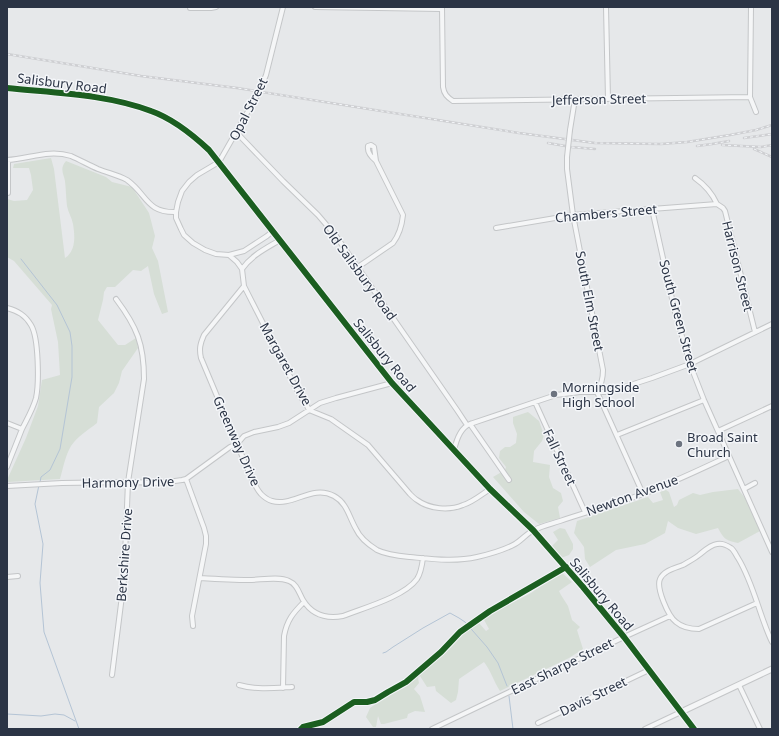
<svg xmlns="http://www.w3.org/2000/svg" width="779" height="736" viewBox="0 0 779 736" font-family="'Noto Sans',sans-serif">
  <style>
    .green { fill: #d6ded6 }
    .lines { fill: none; stroke-linecap: round; stroke-linejoin: round }
    .stream { stroke: #b4c4d5; stroke-width: 1 }
    .minor-casing { stroke: #c4c6c8; stroke-width: 6 }
    .tertiary-casing { stroke: #c4c6c8; stroke-width: 7 }
    .minor { stroke: #f5f6f7; stroke-width: 4 }
    .tertiary { stroke: #f5f6f7; stroke-width: 5 }
    .rail-casing { stroke: #cecfd2; stroke-width: 2.5 }
    .rail { stroke: #f4f6f9; stroke-width: 1; stroke-dasharray: 3; stroke-linecap: butt }
    .minor-bridge-casing { stroke: #c4c6c8; stroke-width: 6; stroke-linecap: butt }
    .minor-bridge { stroke: #f5f6f7; stroke-width: 4 }
    .cycleway-casing { stroke: #f4f6f9; stroke-width: 8 }
    .cycleway { stroke: #1b5e20; stroke-width: 6 }
    .poi-dot { fill: #6c737f; stroke: #f4f6f9; stroke-width: 1.5 }
    .labels { text-anchor: middle; stroke-width: 3; stroke-linejoin: round; paint-order: stroke }
    .street-label { font-size: 13px; fill: #2b3445; stroke: #f4f6f9 }
    .poi-label { font-size: 13px; fill: #2b3445; stroke: #f4f6f9; text-anchor: start }
  </style>
  <rect width="100%" height="100%" fill="#e6e8ea"/>
  <path class="green" d="M51 158 54 169 65 258C76 251 75 236 73 224 72 218 68 212 67 206 66 198 66 190 65 181 64 174 59 169 66 161L106 177 112 182 132 187 149 213 155 236 152 248 158 261 168 312 162 314 154 294 148 266 141 271 133 270 115 287H107L104 292 103 300 98 320 118 345H125L136 338 138 348 122 371 119 383 114 393 99 407 97 423C88 430 77 437 71 446 65 456 63 469 60 479L8 482 7 480 26 438 38 406 42 380 60 375 58 342 51 309 52 305 14 261 7 257V199L14 201 27 200 33 190 31 175 29 168H13L14 164Z
    M528 412 539 421 544 435 542 441 534 451 533 462 550 465 549 477 553 488 561 493 563 501 558 507 560 518 539 524 524 512 493 477 505 470 506 467 499 458 500 451 505 447H510L516 443 517 434 513 423V417Z
    M738 489 745 498 760 531 738 543C725 540 724 539 718 528L696 534 678 528 668 521 665 533 645 544 616 550 590 567 585 559 584 547 574 533 577 521 648 497 653 503 663 500 660 492 666 490 669 492 674 507 677 505 679 500 693 493 700 495 713 492Z
    M560 528 565 529 573 544V549L569 555 561 558 552 546 558 540 553 532Z
    M561 572 572 582 559 591 561 595 568 606 572 620 580 627 577 630 583 649 569 658 500 691C494 682 491 671 484 662L459 679 458 692 456 700 451 703 436 691 435 686 427 687 420 676 418 678 419 683 414 689 420 696 425 712 415 711 408 714 407 718 384 724H381L378 716 376 727H373L366 717 370 708 387 696 405 687 445 652 466 630 479 623 486 631 489 629 483 618 531 593Z"/>
  <g class="lines">
    <path class="stream" d="M21 259 57 305 70 332 72 346V377L60 449 50 470 41 477 40 482
      M39 485 35 504 43 544 40 583 44 632 79 729
      M383 653 386 652 393 647 423 628 450 613 459 618 465 622 487 647 498 663 507 686
      M509 696 513 729
      M7 714 41 716 55 714 64 715 75 721"/>
    <g class="minor-casing">
      <path id="minor" d="M283 7 266 75 259 92 219 162 197 175 189 182 182 191 178 202 176 212V218L181 229 184 235 193 243 205 250 216 254 229 255 237 262 242 269 244 286 300 396 306 404 309 410 331 419 368 445 410 494C412 496 415 499 417 500 429 509 449 511 463 505 473 502 482 494 490 489
        M315 7 442 9
        M442 7 443 87C444 94 447 97 453 101L750 97
        M606 7 608 99
        M751 7 750 97 756 112
        M190 8H211L216 7
        M570 130 575 99
        M236 132 283 181 318 215 336 236 457 410 467 425
        M371 145 374 147 376 161C371 157 367 152 368 146Z
        M567 157V169L573 215 603 370C603 378 602 384 597 392L643 494
        M7 160C29 159 48 149 71 156 80 160 89 165 98 169 108 173 118 175 127 180 147 194 146 213 176 212
        M8 160V193
        M695 178C705 185 712 193 717 204
        M717 204 723 208 725 211 755 332
        M652 209 675 312 690 364 704 400 772 552
        M496 228 573 215 717 204
        M229 255 244 251 267 236 273 231
        M358 267 393 243C399 235 402 225 403 215L376 161
        M242 269C252 255 265 249 280 240
        M244 286 204 335C200 344 199 349 201 358 215 391 229 425 243 458 248 469 253 485 261 494 264 497 268 500 272 501 293 507 312 484 334 496 347 503 349 517 356 529 360 538 369 545 377 550 387 555 399 556 410 557 432 559 455 562 477 557 490 554 504 550 515 544 522 540 527 533 534 530 542 526 551 524 560 521 587 512 616 504 643 494 672 483 701 469 729 456
        M7 308C18 311 25 315 31 325 39 338 39 384 36 398 33 409 27 419 22 429 17 442 12 454 7 467
        M535 402 585 512
        M7 423 22 429
        M470 424 509 480
        M718 431 772 406
        M617 435 704 400
        M454 451C456 441 460 428 470 424L556 395 580 392H605L612 391 652 378 690 364 772 324
        M186 479 204 528 206 536V544L192 616 193 626
        M7 486 62 483 128 482 161 483 182 480 186 479 230 447 237 444 244 436 254 432 278 427 289 423 320 403 336 398 392 383
        M744 489 755 483
        M7 577 18 576
        M200 578C216 579 233 580 249 580 260 580 279 576 289 581 297 584 299 593 303 600 312 615 326 619 343 616 363 608 404 597 417 579 421 573 422 566 423 558
        M757 603 699 629C691 629 683 628 676 622 668 616 656 588 660 579 664 570 676 568 683 565 688 562 694 559 699 555 704 551 710 545 717 544 721 543 727 545 731 548 734 550 736 555 738 558 754 584 759 615 772 642
        M112 675 124 580 128 482 144 379C144 344 137 327 116 299
        M239 685C256 690 275 688 292 687
        M739 685 760 729
        M283 688 284 636C287 620 293 613 304 602
        M538 723 649 670
        M432 729 624 637 670 616
        M645 729 681 712"/>
    </g>
    <g class="tertiary-casing">
      <path id="tertiary" d="M7 88C54 93 106 94 151 111 171 118 194 136 209 150L392 383 490 489 533 530 583 587 624 637 694 729
        M681 712 772 669"/>
    </g>
    <use href="#minor" class="minor"/>
    <use href="#tertiary" class="tertiary"/>
    <g class="rail-casing">
      <path id="rail" d="M7 54 141 76 237 88 519 133 595 143 661 144 687 142 730 135 756 130 772 125
        M744 138 772 134
        M548 143 571 147 595 149
        M722 145 761 147 772 145
        M697 146 712 144 729 141
        M754 149 772 157"/>
    </g>
    <use href="#rail" class="rail"/>
    <g class="minor-bridge-casing">
      <path id="minor-bridge" d="M567 157 570 130"/>
    </g>
    <use href="#minor-bridge" class="minor-bridge"/>
    <g class="cycleway-casing">
      <path id="cycleway" d="M7 88C54 93 106 94 151 111 171 118 194 136 209 150L392 383 490 489 533 530 583 587 624 637 694 729
        M301 729 303 727 323 722 354 702H367L375 700 388 692 406 682 441 652 460 632 490 611 566 567"/>
    </g>
    <use href="#cycleway" class="cycleway"/>
  </g>
  <g class="poi-dot">
    <circle cx="554" cy="394" r="4"/>
    <circle cx="679" cy="444" r="4"/>
  </g>
  <g class="labels">
    <g class="street-label">
      <text transform="translate(62 83) rotate(7)" y="5">Salisbury Road</text>
      <text transform="translate(599 99) rotate(-1)" y="5">Jefferson Street</text>
      <text transform="translate(248 109) rotate(-63)" y="5">Opal Street</text>
      <text transform="translate(606 213) rotate(-5)" y="5">Chambers Street</text>
      <text transform="translate(738 266) rotate(76)" y="5">Harrison Street</text>
      <text transform="translate(360 272) rotate(54)" y="5">Old Salisbury Road</text>
      <text transform="translate(590 301) rotate(79)" y="5">South Elm Street</text>
      <text transform="translate(679 316) rotate(75)" y="5">South Green Street</text>
      <text transform="translate(385 355) rotate(51)" y="5">Salisbury Road</text>
      <text transform="translate(286 364) rotate(61)" y="5">Margaret Drive</text>
      <text transform="translate(237 441) rotate(66)" y="5">Greenway Drive</text>
      <text transform="translate(560 457) rotate(65)" y="5">Fall Street</text>
      <text transform="translate(128 482) rotate(-1)" y="5">Harmony Drive</text>
      <text transform="translate(632 495) rotate(-20)" y="5">Newton Avenue</text>
      <text transform="translate(124 555) rotate(-86)" y="5">Berkshire Drive</text>
      <text transform="translate(602 594) rotate(50)" y="5">Salisbury Road</text>
      <text transform="translate(562 666) rotate(-26)" y="5">East Sharpe Street</text>
      <text transform="translate(593 696) rotate(-26)" y="5">Davis Street</text>
    </g>
    <g class="poi-label">
      <text x="562" y="392">Morningside<tspan x="562" dy="15">High School</tspan></text>
      <text x="687" y="442">Broad Saint<tspan x="687" dy="15">Church</tspan></text>
    </g>
  </g>
  <rect width="779" height="736" fill="none" stroke="#2b3445" stroke-width="16"/>
</svg>
